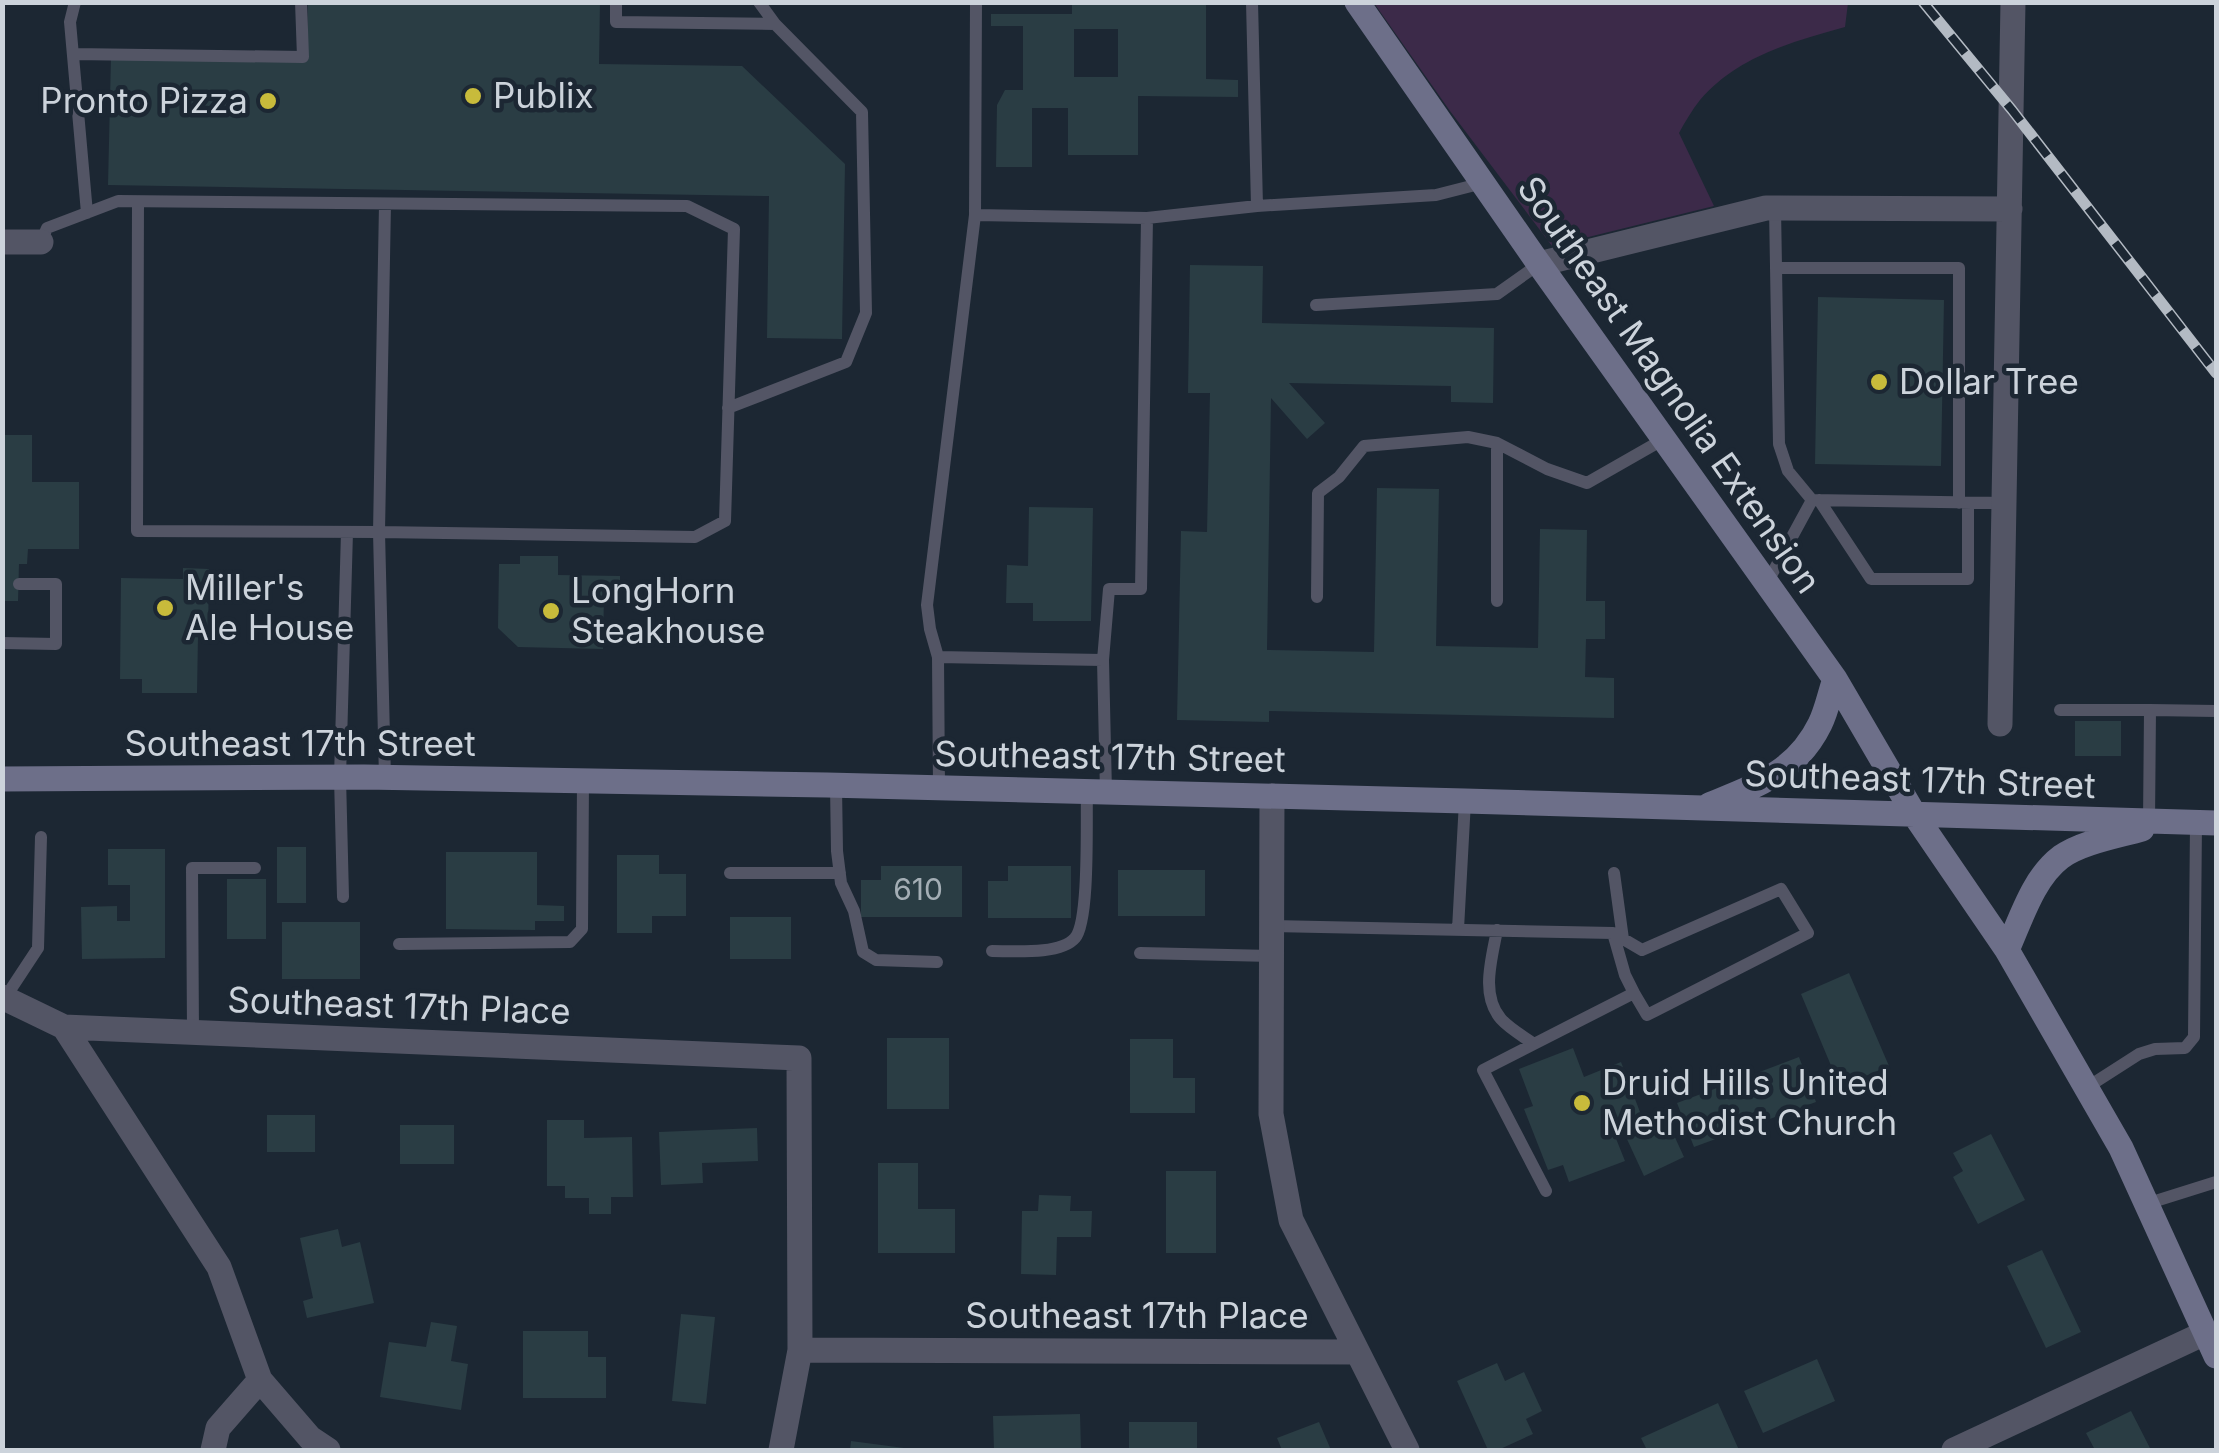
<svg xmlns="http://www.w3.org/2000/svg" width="2219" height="1453" viewBox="0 0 2219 1453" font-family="Inter,sans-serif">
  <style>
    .green { fill: #3c2a49 }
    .building { fill: #2a3d44; fill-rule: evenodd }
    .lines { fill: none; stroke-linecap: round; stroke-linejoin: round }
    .lane { stroke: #535565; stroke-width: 12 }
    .street { stroke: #535565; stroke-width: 25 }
    .secondary { stroke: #6d6f89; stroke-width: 25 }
    .rail-casing { stroke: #b3bac3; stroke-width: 11 }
    .rail { stroke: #1c2733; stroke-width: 8; stroke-dasharray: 22; stroke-linecap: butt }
    .poi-dot { fill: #c8bb3b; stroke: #1c2733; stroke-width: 4 }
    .labels { text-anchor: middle; stroke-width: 9; stroke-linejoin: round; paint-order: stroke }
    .number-label { font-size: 30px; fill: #a4aeb5 }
    .poi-label { font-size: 35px; fill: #ccd3db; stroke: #1c2733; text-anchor: start }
    .street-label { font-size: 35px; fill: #ccd3db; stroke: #1c2733 }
  </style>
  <rect width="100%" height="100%" fill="#1c2733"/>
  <path class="green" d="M1374 3H1848L1845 27C1792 42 1738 56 1700 100 1692 110 1685 122 1679 133L1714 206 1552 246 1450 111Z"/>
  <path class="building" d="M308 2H600L599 64 742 66 845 164 842 339 767 338 769 196 108 185 111 57 307 60Z
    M1072 2H1206V79L1238 80V97L1138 96V155H1068V108H1032V167H996L997 105 1005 90H1023V26H991V14H1072ZM1074 29H1118V77H1074Z
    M1190 265 1263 266 1262 323 1494 328 1493 403 1451 402V386L1289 383 1325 423 1307 439 1271 398 1267 650 1374 652 1377 488 1439 489 1436 646 1538 648 1540 529 1587 530 1586 601H1605V639H1586L1585 677 1614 678V718L1269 711V722L1177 720 1181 531 1207 532 1210 393H1188Z
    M1818 297 1944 300 1941 466 1815 464Z
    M2 435H32V482H79V549H28L27 564H19L18 601H2Z
    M1029 507 1093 508 1091 621H1033V603H1006L1007 565 1028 566Z
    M520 556H558V575L620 576V594H604L603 649 518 647 498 628 499 564H520Z
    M183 568 209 569 208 636H198L197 693H142V679H120L121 578 183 579Z
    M2075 721H2121V756H2075Z
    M277 847H306V903H277Z
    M108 849H165V958L82 959 81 907 117 906V921H130V885H108Z
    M446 852H537V905L564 906V921H535V930L446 929Z
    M617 855H659V874H686V916H652V933H617Z
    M881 866H962V917H861V880H881Z
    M1008 866H1071V918H988V881H1008Z
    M1118 870H1205V916H1118Z
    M227 879H266V939H227Z
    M730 917H791V959H730Z
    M282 922H360V979H282Z
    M1849 973 1889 1066 1840 1087 1801 994Z
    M887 1038H949V1109H887Z
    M1130 1039H1173V1078H1195V1113H1130Z
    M1573 1048 1584 1077 1621 1062 1643 1120 1613 1131 1625 1161 1569 1182 1563 1165 1548 1170 1524 1109 1533 1106 1519 1069Z
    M1799 1057 1816 1102 1694 1147 1677 1103Z
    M267 1115H315V1152H267Z
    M1666 1118 1684 1157 1644 1176 1626 1137Z
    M547 1120H584V1138L632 1137 633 1197H611V1214H589V1198H565V1186H547Z
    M400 1125H454V1164H400Z
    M757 1128 758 1161 702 1163 703 1183 661 1185 659 1132Z
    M1991 1134 2025 1200 1978 1224 1953 1177 1963 1171 1953 1153Z
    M878 1163H918V1209H955V1253H878Z
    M1166 1171H1216V1253H1166Z
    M1039 1195 1071 1196 1070 1211H1092L1091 1237H1057L1056 1275 1021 1274 1022 1211H1038Z
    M338 1229 342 1247 360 1242 374 1303 307 1318 303 1301 313 1298 300 1238Z
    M2042 1250 2081 1332 2046 1348 2007 1266Z
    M681 1314 715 1317 706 1404 672 1401Z
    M431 1322 457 1326 451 1361 468 1364 461 1410 380 1397 389 1342 426 1347Z
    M523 1331H588V1357H606V1398H523Z
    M1817 1359 1835 1401 1763 1433 1744 1391Z
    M1497 1363 1505 1381 1524 1372 1542 1411 1526 1419 1533 1434 1498 1450H1488L1457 1381Z
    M1718 1403 1739 1450H1647L1641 1438Z
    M2131 1411 2151 1450H2095L2086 1433Z
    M1080 1414 1081 1450H994L993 1416Z
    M1129 1422H1197V1450H1129Z
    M1319 1422 1331 1450H1282L1277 1438Z
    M851 1441 904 1448 903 1450H850Z"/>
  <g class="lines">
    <path class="lane" d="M75 2 70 22 87 213
      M616 2V22L775 24
      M976 2 975 215 1147 218 1141 589H1109L1103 660
      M1252 2 1257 206 1436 195 1483 183
      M73 54 303 57 301 2
      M385 204 379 532 385 778
      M1775 208 1779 444 1788 471 1812 500 2004 503
      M1147 218 1257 206
      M41 242 47 228 118 201 687 206 734 229 725 521 695 537 379 532 137 531 138 202
      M1776 268H1959V503
      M1316 305 1497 294 1539 264
      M728 408 846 362 866 313 862 112 775 24 759 2
      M1497 443V601
      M1819 500 1871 579H1968V503
      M1767 583 1812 500
      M1317 597 1318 493 1339 477 1364 446 1468 437 1497 443 1547 469 1587 483 1664 439
      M2 643 56 644V584H19
      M938 657 930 629 927 605 975 215
      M2060 710H2150L2149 822
      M2150 710 2216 711
      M836 786 837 851 841 883 854 911 863 952 876 960 937 962
      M939 788 938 657 1103 660 1106 792
      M730 873H840
      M1614 873 1623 939
      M343 897 340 777 347 532
      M1272 926 1613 933 1642 950 1781 889 1808 933 1647 1015 1634 993 1534 1044C1523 1036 1510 1029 1501 1019 1480 995 1492 958 1497 930
      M1458 929 1465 801
      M1613 933 1625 975 1634 993
      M399 944 570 942 582 929 583 781
      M992 951C1013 951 1061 955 1075 938 1090 921 1086 818 1087 791
      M1140 953 1272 956
      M5 998 38 948 41 837
      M193 1032 192 868H255
      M1534 1044 1483 1070 1546 1191
      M2086 1088 2139 1054 2155 1049 2185 1048 2194 1037 2196 823
      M2146 1204 2216 1182"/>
    <path class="street" d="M2 242H41
      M1539 264 1766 208 2010 209
      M2000 724 2013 2
      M1272 796 1271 1114 1291 1220 1407 1450
      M2 997 64 1027 799 1058 800 1350 781 1450
      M64 1027 219 1267 260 1380 218 1428 213 1450
      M800 1350 1355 1352
      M260 1380 310 1438 328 1450
      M1954 1450 2205 1333"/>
    <path class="secondary" d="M1357 2 1539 264 1835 679 1914 814 2007 950 2121 1148 2216 1356
      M2 779 364 777 827 785 1465 801 2216 823
      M1709 805C1755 786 1796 773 1820 724 1827 710 1830 693 1835 679
      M2007 950C2021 919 2033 878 2061 857 2082 842 2118 836 2142 829"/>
    <g class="rail-casing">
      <path id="rail" d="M1923 2 2012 110 2216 373"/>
    </g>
    <use href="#rail" class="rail"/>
  </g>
  <g class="poi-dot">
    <circle cx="473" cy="96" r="10"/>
    <circle cx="268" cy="101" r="10"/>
    <circle cx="1879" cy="382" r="10"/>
    <circle cx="165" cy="608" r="10"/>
    <circle cx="551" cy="611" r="10"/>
    <circle cx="1582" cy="1103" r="10"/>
  </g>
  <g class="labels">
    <g class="number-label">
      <text x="918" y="900">610</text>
    </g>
    <g class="poi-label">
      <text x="493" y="108">Publix</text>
      <text x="248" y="113" text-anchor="end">Pronto Pizza</text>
      <text x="1899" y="394">Dollar Tree</text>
      <text x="185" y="600">Miller's<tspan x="185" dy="40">Ale House</tspan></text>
      <text x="571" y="603">LongHorn<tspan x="571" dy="40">Steakhouse</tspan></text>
      <text x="1602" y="1095">Druid Hills United<tspan x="1602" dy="40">Methodist Church</tspan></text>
    </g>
    <g class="street-label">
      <text transform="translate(1669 385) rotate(55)" y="12">Southeast Magnolia Extension</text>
      <text x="300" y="756">Southeast 17th Street</text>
      <text transform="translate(1110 757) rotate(1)" y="12">Southeast 17th Street</text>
      <text transform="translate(1920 780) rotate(2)" y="12">Southeast 17th Street</text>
      <text transform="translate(399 1006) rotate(2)" y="12">Southeast 17th Place</text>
      <text x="1137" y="1328">Southeast 17th Place</text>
    </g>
  </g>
  <rect width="2219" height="1453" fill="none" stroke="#ccd3db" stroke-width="10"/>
</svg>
